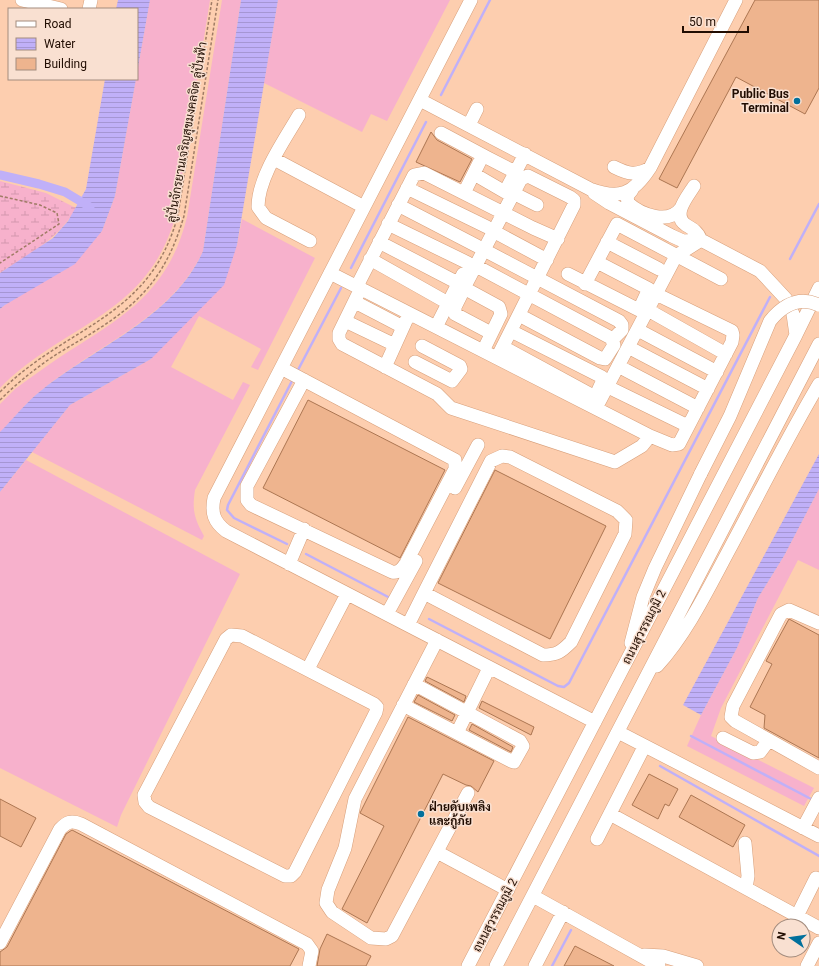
<svg xmlns="http://www.w3.org/2000/svg" width="819" height="966" viewBox="0 0 819 966" font-family="Roboto,Sarabun,sans-serif">
  <style>
    .grass { fill: #f7b1cc }
    .wetland { fill: url(#wetland-marsh) }
    .water { fill: url(#water-rules) }
    .lines { fill: none; stroke-linecap: round; stroke-linejoin: round }
    .stream { stroke: #c0b0f8; stroke-width: 2.5 }
    .canal { stroke: #c0b0f8; stroke-width: 9 }
    .building { fill: #eeb48e; stroke: #ac7652 }
    .minor-casing { stroke: #d79f7a; stroke-width: 14 }
    .path { stroke: #a07c66; stroke-width: 1.5; stroke-dasharray: 3 2; stroke-linecap: butt }
    .minor { stroke: #fff; stroke-width: 13 }
    .minor-bridge-casing { stroke: #d79f7a; stroke-width: 14; stroke-linecap: butt }
    .minor-bridge { stroke: #fff; stroke-width: 13 }
    .poi-dot { fill: #01709c; stroke: #f9e0d1; stroke-width: 1.5 }
    .labels { text-anchor: middle; stroke-width: 3; stroke-linejoin: round; paint-order: stroke }
    .poi-label { font-size: 12px; font-weight: bold; fill: #210d02; stroke: #f9e0d1; text-anchor: end }
    .street-label { font-size: 12px; fill: #210d02; stroke: #f9e0d1 }
  </style>
  <defs>
    <pattern id="wetland-marsh" width="20" height="14" patternUnits="userSpaceOnUse"><rect width="20" height="14" fill="#f7b1cc"/><path d="M1 5h8M5 5V1M11 12h8M15 12V8" fill="none" stroke="#d397ae"/></pattern>
    <pattern id="water-rules" width="6" height="5" patternUnits="userSpaceOnUse"><rect width="6" height="5" fill="#c0b0f8"/><path d="M0 2.5h6" fill="none" stroke="#a596d3"/></pattern>
  </defs>
  <rect width="100%" height="100%" fill="#fdceaf"/>
  <path class="grass" d="M150 0H210L176 214C149 316 64 323 0 388V309L102 231 115 196Z
    M222 0H241L203 251C173 317 97 345 43 389 27 401 14 418 0 433V404L15 389C30 378 45 367 60 357 122 317 168 294 187 217Z
    M278 0H450L387 121 371 114 362 132 264 83Z
    M242 219 315 258 258 370 251 367 261 349 199 316 171 367 233 400 243 382 250 385 195 490C192 510 194 518 204 536L202 540 32 452 70 405 151 359 237 245Z
    M26 460 240 574 121 815 117 827 0 768V492Z
    M819 489V570L798 560 721 708 711 736 814 788 804 806 687 746 701 715 737 648 758 598 784 556Z"/>
  <path class="wetland" d="M0 181 46 193 76 208C58 240 30 253 0 273Z"/>
  <path class="water" d="M118 0H150L137 73V9H116Z
    M241 0H278L237 245 224 285 151 359 70 405 0 492V432C14 418 27 401 43 389 97 346 174 317 203 251Z
    M105 79H136L115 196 102 231 75 264 5 305 0 309V273L53 238 68 221 86 189Z
    M819 454V489L784 556 758 598 737 648 701 715 683 705Z"/>
  <g class="lines">
    <path class="stream" d="M441 95 490 0
      M790 259 819 204
      M351 268 426 122
      M298 370 341 288
      M287 544 234 518 227 510 228 505 293 379
      M306 554 392 599
      M429 619 558 686 564 687 569 683 770 297
      M691 736 813 800
      M660 766 819 856
      M552 966 571 930"/>
    <path class="canal" d="M0 175 39 184 65 192 90 207"/>
  </g>
  <path class="building" d="M755 0H819V88L805 114 736 77 677 188 659 179Z
    M431 132 437 140 472 159 460 182 416 162Z
    M308 400 445 470 400 558 263 488Z
    M495 470 606 526 550 639 438 583Z
    M789 619 819 635V758L764 728 765 715 750 707 772 664 766 661Z
    M427 677 466 696 464 702 425 681Z
    M418 695 455 715 452 721 414 702Z
    M482 701 534 727 531 735 479 708Z
    M408 717 494 761 478 792 471 786 466 785 443 774 367 923 342 909 384 826 360 813Z
    M472 724 513 747 511 752 469 730Z
    M649 774 678 789 669 806 665 804 658 819 632 805Z
    M691 795 745 825 733 847 679 817Z
    M0 799 36 818 21 847 0 836Z
    M72 830 299 949 290 966H0V952L7 947 66 834Z
    M327 934 371 956 366 966H317L320 949Z
    M575 946 614 966H564Z"/>
  <g class="lines">
    <g class="minor-casing">
      <path id="minor" d="M22 0 61 9
        M471 0 214 498C211 513 214 522 226 531L595 722
        M89 9 91 0
        M420 100 590 189C620 200 633 194 650 168L736 0
        M299 115C284 141 258 177 258 207L266 218 310 241
        M469 125 477 109
        M441 133 486 157
        M274 159 364 207
        M614 167C628 174 636 176 650 168
        M474 174 505 192
        M508 186 525 154
        M407 188 487 227
        M632 190 627 196 628 203C641 215 669 225 681 208
        M464 193 481 159 486 157 515 172
        M513 193 537 205
        M594 193 609 203 672 236 683 241 701 240 760 271 786 299 793 314 796 335
        M398 205 477 246
        M388 224 468 263
        M493 231 547 260
        M379 242 458 283
        M607 242 659 269
        M484 250 619 321 622 325V330L615 337 611 338
        M370 259 448 303
        M597 262 649 289
        M476 266 611 338 614 345 605 359 600 358 519 315
        M330 273 650 436 672 445 679 444 732 342 733 335 732 331 656 294
        M568 274 639 310 646 295
        M585 284 617 224 721 279
        M357 286 414 175 424 173 533 228 558 239
        M361 288 339 333V339L342 344 437 394 451 408 615 462 642 446 650 436
        M461 295 455 307V314L491 333
        M355 302 403 327
        M648 310 726 354
        M345 321 395 345
        M436 327 463 274
        M638 330 717 372
        M511 331 602 377 603 380 597 393
        M503 347 595 397
        M628 347 708 389
        M483 351 501 314 499 307 464 288 521 179 528 176 570 197 574 200V205L497 358
        M415 362 452 381 461 369 460 366 422 346
        M618 366 698 408
        M385 367 409 314
        M281 368 455 460V469L406 563C402 569 399 573 392 572L251 505 247 500V486L304 380
        M608 387 688 426
        M596 408 676 256 701 240C698 232 693 229 686 225 671 215 688 196 694 186
        M502 456 510 457 617 511 626 520 625 534 571 642C561 652 557 655 543 655L424 593 491 461Z
        M455 488 478 445
        M289 564 304 529
        M387 614 416 561
        M819 623 789 610 781 614 733 706 731 717 735 721 819 768
        M408 625 424 593
        M231 635 242 636 374 704 377 707 376 712 295 872 291 876H285L149 807 145 802 144 795 226 639Z
        M437 640 355 799 345 848 328 890 326 903 332 912 371 938 386 939 392 936 468 793
        M631 643 643 597 655 568 701 473
        M657 666C687 633 708 589 729 550 759 494 787 438 819 384
        M308 669 347 594
        M403 705 511 761 514 762 523 746 520 741 414 684
        M618 732 819 836
        M457 733 489 668
        M723 738 753 753 760 752 769 740
        M610 814 819 928
        M803 828 819 798
        M597 839 644 747
        M745 843 748 876 746 888
        M437 852 508 890
        M533 896 659 966
        M797 916 816 878
        M0 943 60 829C67 822 71 820 81 824L307 944 312 951 309 966
        M644 955 663 956 697 966
        M468 966 796 335 819 288
        M496 966 819 344
        M535 966 563 912
        M807 966 819 943"/>
    </g>
    <path class="path" d="M0 196 40 205 57 213 59 224 0 263
      M0 392C66 325 150 320 178 215L212 0
      M0 400C17 383 37 367 57 354 88 335 121 318 145 291 165 269 176 243 184 216L218 0"/>
    <use href="#minor" class="minor"/>
    <g class="minor-bridge-casing">
      <path id="minor-bridge" d="M701 473 730 416 770 321C783 305 799 296 819 305"/>
    </g>
    <use href="#minor-bridge" class="minor-bridge"/>
  </g>
  <g class="poi-dot">
    <circle cx="797" cy="101" r="4"/>
    <circle cx="421" cy="814" r="4"/>
  </g>
  <g class="labels">
    <g class="poi-label">
      <text x="789" y="98">Public Bus<tspan x="789" dy="14">Terminal</tspan></text>
      <text x="429" y="811" text-anchor="start">ฝ่ายดับเพลิง<tspan x="429" dy="14">และกู้ภัย</tspan></text>
    </g>
    <g class="street-label">
      <text transform="translate(187 132) rotate(-80)" y="4">ลู่ปั่นจักรยานเจริญสุขมงคลจิต ลู่ปั่นฟ้า</text>
      <text transform="translate(644 627) rotate(-63)" y="4">ถนนสุวรรณภูมิ 2</text>
      <text transform="translate(495 915) rotate(-62)" y="4">ถนนสุวรรณภูมิ 2</text>
    </g>
  </g>
  <rect x="8" y="8" width="130" height="72" fill="#f9e0d1" stroke="#a38c7e"/>
  <rect x="16" y="21" width="20" height="6" fill="#ffffff" stroke="#a38c7e"/>
  <text x="44" y="28" font-size="12" fill="#210d02">Road</text>
  <rect x="16" y="38" width="20" height="12" fill="url(#water-rules)" stroke="#a38c7e"/>
  <text x="44" y="48" font-size="12" fill="#210d02">Water</text>
  <rect x="16" y="58" width="20" height="12" fill="#eeb48e" stroke="#a38c7e"/>
  <text x="44" y="68" font-size="12" fill="#210d02">Building</text>
  <g transform="translate(791 938) rotate(283)"><circle r="19" fill="#f9e0d1" stroke="#a38c7e"/>
  <path d="M0-3L7 15L0 10L-7 15Z" fill="#01709c"/>
  <text y="-6" font-size="11" font-weight="bold" text-anchor="middle" fill="#210d02">N</text>
  </g>
  <path d="M683 26v6h65v-6" fill="none" stroke="#210d02" stroke-width="2"/>
  <text x="689" y="26" font-size="12" fill="#210d02" stroke="#f9e0d1" stroke-width="3" paint-order="stroke">50 m</text>
</svg>
